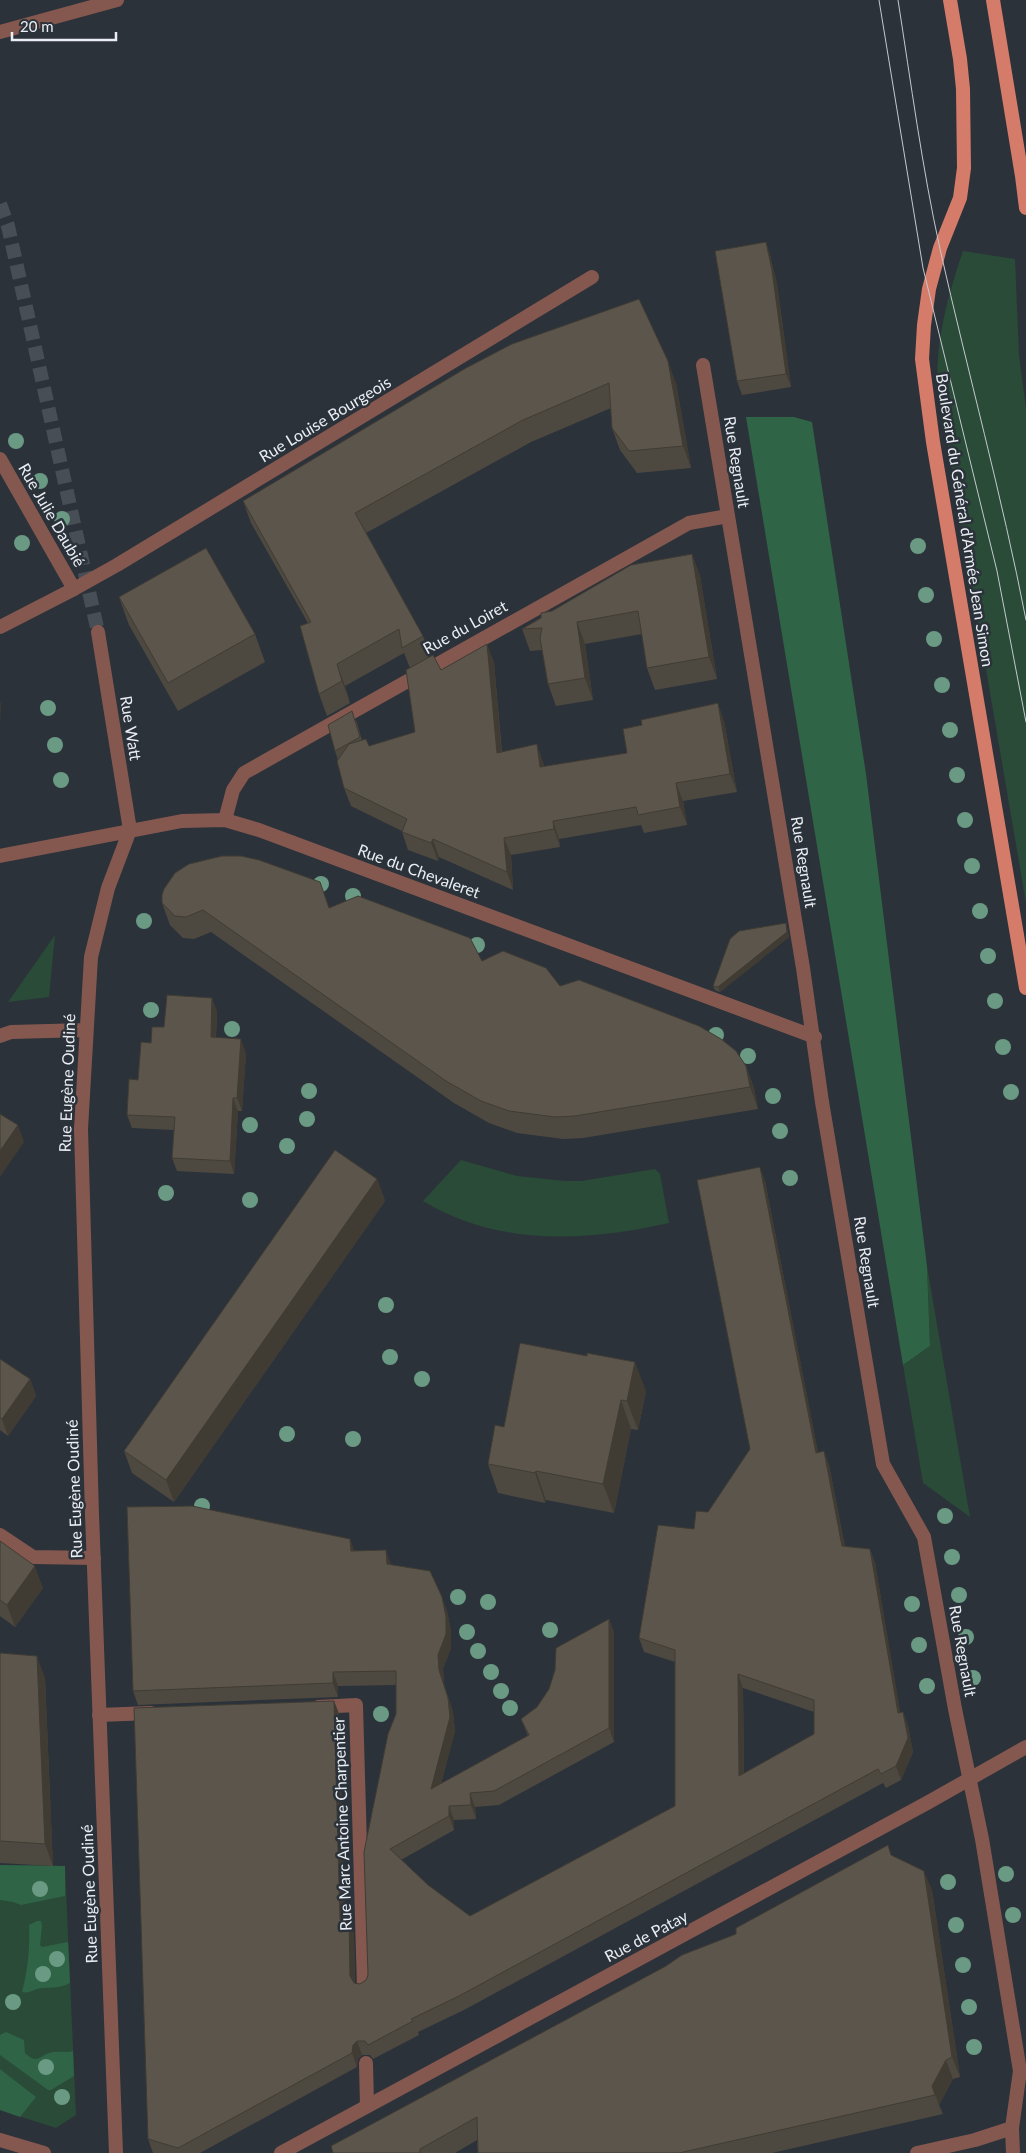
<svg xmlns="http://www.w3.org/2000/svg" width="1026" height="2153" viewBox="0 0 1026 2153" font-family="Lato,sans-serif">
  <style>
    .green { fill: #294b37 }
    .forest { fill: #2f6446 }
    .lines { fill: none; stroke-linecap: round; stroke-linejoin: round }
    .minor-tunnel { stroke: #484e56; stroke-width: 14; stroke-dasharray: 14 7; stroke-linecap: butt }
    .service { stroke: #85584f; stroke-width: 14 }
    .pedestrian { stroke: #85584f; stroke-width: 14 }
    .minor { stroke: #85584f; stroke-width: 14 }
    .tertiary { stroke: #85584f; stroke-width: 14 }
    .primary { stroke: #d57b69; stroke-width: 14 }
    .tram { stroke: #c4c9cf; stroke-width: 1 }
    .tree { fill: #6a9a83 }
    .wall { fill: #4e4940; fill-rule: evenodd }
    .shaded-wall { fill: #403c34 }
    .building { fill: #5b554b; stroke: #403c34; fill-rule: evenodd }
    .labels { text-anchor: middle; stroke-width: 5; stroke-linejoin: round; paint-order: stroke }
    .street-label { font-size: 16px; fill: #eaeef4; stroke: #2b323a }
  </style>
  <rect width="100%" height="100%" fill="#2b323a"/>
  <path class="green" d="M963 251 1015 259 1019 355 1026 408V903L937 382C937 336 948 294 963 251Z
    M55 935 49 997 8 1002Z
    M461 1160 517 1176 565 1181H581L655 1169 660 1174 669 1223C588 1241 498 1247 423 1201Z
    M927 1266 970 1517 923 1483 903 1365 930 1346Z
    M0 1865 65 1866 76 2115 56 2128 0 2110Z"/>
  <path class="forest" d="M746 417H794L812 422 866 774 927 1266 930 1346 903 1365Z
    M0 1865 65 1866V1896L21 1905 13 1902 0 1900Z
    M37 1921H41L42 1926 40 1945 42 1947 68 1942 70 1983C57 1989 54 1987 42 1988 33 1989 30 1994 22 1992 28 1969 30 1948 29 1925Z
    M6 2032 24 2040 25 2053C39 2066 40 2054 53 2052 60 2051 66 2053 73 2051L74 2076 51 2090H48L0 2055V2035Z
    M0 2069 36 2097 20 2117 0 2110Z"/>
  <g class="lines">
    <path class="minor-tunnel" d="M0 204 8 226 98 632"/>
    <path class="service" d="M0 32 117 0
      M0 1535 33 1557 94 1558"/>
    <path class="pedestrian" d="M74 589 117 565 592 277
      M318 1707 356 1705 364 1989
      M99 1715 151 1713
      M366 2063 367 2106"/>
    <path class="minor" d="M703 365 803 968 822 1102 883 1464 924 1537 955 1709 982 1839 1020 2071 1012 2128 1013 2153
      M0 459 74 589 0 627
      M98 632 130 830 108 888 91 957 81 1129 92 1514 116 2153
      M225 820 233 790 244 773 689 523 728 516
      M0 856 182 821 225 820 259 830 815 1037
      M0 1036 11 1032 86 1030
      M0 2140 44 2153
      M917 2153 975 2140 1012 2128"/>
    <path class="tertiary" d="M281 2153 927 1803 1026 1747"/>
    <path class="primary" d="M950 0 960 59 963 89 964 168 960 198 940 248 929 289 924 325 922 359 933 442 1026 988
      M993 0 1022 176 1026 208"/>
    <path class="tram" d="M879 0 923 268 997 571 1026 722
      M898 0C911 83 922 167 940 249 968 373 1002 496 1026 620"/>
  </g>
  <g class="tree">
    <circle cx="16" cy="441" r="8"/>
    <circle cx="40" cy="481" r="8"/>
    <circle cx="62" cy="519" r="8"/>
    <circle cx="22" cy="543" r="8"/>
    <circle cx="918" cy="546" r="8"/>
    <circle cx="926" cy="595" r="8"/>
    <circle cx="934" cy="639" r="8"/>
    <circle cx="942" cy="685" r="8"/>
    <circle cx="48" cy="708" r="8"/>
    <circle cx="950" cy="730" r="8"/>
    <circle cx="55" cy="745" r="8"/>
    <circle cx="957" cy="775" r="8"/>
    <circle cx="61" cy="780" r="8"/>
    <circle cx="965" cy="820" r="8"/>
    <circle cx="972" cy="866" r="8"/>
    <circle cx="321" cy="884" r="8"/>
    <circle cx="353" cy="896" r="8"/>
    <circle cx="980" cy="911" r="8"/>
    <circle cx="144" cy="921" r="8"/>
    <circle cx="477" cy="945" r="8"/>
    <circle cx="988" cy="956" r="8"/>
    <circle cx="995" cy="1001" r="8"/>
    <circle cx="151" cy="1010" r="8"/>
    <circle cx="232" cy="1029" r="8"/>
    <circle cx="716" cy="1035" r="8"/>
    <circle cx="1003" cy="1047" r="8"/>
    <circle cx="748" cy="1056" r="8"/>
    <circle cx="309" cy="1091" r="8"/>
    <circle cx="1011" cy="1092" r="8"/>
    <circle cx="773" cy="1096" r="8"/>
    <circle cx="307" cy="1119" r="8"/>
    <circle cx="250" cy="1125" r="8"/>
    <circle cx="780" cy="1131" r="8"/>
    <circle cx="287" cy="1146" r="8"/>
    <circle cx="790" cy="1178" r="8"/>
    <circle cx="166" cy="1193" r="8"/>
    <circle cx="250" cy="1200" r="8"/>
    <circle cx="386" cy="1305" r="8"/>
    <circle cx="390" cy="1357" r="8"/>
    <circle cx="422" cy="1379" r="8"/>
    <circle cx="287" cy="1434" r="8"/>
    <circle cx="353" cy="1439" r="8"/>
    <circle cx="202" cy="1506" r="8"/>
    <circle cx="945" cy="1516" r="8"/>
    <circle cx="952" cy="1557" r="8"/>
    <circle cx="959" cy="1595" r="8"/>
    <circle cx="458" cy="1597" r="8"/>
    <circle cx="488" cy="1602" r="8"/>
    <circle cx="912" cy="1604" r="8"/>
    <circle cx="550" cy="1630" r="8"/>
    <circle cx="467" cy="1632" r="8"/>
    <circle cx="966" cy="1637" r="8"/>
    <circle cx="919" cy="1645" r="8"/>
    <circle cx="478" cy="1651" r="8"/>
    <circle cx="491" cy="1672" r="8"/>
    <circle cx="973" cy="1678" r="8"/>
    <circle cx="927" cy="1686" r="8"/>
    <circle cx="501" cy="1691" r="8"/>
    <circle cx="510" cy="1708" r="8"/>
    <circle cx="381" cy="1714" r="8"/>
    <circle cx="1006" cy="1874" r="8"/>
    <circle cx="948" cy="1882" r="8"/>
    <circle cx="40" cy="1889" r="8"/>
    <circle cx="1013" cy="1915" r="8"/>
    <circle cx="956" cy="1925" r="8"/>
    <circle cx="57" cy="1959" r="8"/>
    <circle cx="963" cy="1965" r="8"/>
    <circle cx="43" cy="1974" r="8"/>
    <circle cx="13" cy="2002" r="8"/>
    <circle cx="969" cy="2007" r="8"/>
    <circle cx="974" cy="2047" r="8"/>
    <circle cx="46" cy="2067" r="8"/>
    <circle cx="62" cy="2097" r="8"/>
  </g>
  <path class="wall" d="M766 242 770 255 777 284 791 387 742 395 737 381Z
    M466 368 676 383 691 468 637 473 620 450 612 428 611 408 531 442 366 533 423 636 431 656 441 670 494 662 502 752 543 762 544 767 627 753 724 721 737 792 683 801 687 825 644 833 641 825 559 839 560 847 511 855 513 890 439 857 438 861 408 850 402 832V831L351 806 344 788 338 760 335 751 356 720 362 740 369 746 415 732 410 668 404 653 345 686 350 703 327 716 319 694 308 623 251 523 243 501Z
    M692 554 700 576 717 679 655 690 647 668 642 634 585 644 593 700 556 706 548 684 542 650 530 651 522 629 552 611Z
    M119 597 255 634 265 662 178 711 129 625Z
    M162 903 329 908 482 961 560 986 746 1066 754 1088 758 1109 583 1138 563 1139 517 1133 489 1123 454 1103 211 932 194 939 183 938 170 925Z
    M786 923 789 937 720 992 715 990 713 986Z
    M217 1011 216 1038 246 1053 242 1111H238L234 1174 177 1171 172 1158 174 1130 132 1128 127 1115 151 1043 164 1027Z
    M377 1179 385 1201 174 1502 132 1473 124 1451Z
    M765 1181 818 1453 824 1451 829 1465 845 1547 870 1549 875 1563 900 1713 903 1712 908 1726 913 1752 901 1780 886 1788 883 1783 464 2010 418 2032 419 2035 373 2059 370 2055H362L358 2059 357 2067 200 2153H153L148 2139 334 1701 339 1714 345 1920H349L354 1934 355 1983 360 1984 366 1980 368 1975 396 1714V1685L338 1686V1697L138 1705 133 1691 350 1539 354 1551 391 1564 447 1611 451 1631V1648L443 1669 444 1684 453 1712 455 1731 441 1784 528 1736 521 1719 537 1707 609 1619 614 1633V1742L499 1805 475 1807 476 1819 454 1820V1830L401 1860 428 1885 470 1916 675 1806V1662L644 1652 639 1638 694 1529 708 1512 750 1449ZM743 1688 814 1712V1734L744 1773Z
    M0 1359 30 1379 36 1396 8 1436 0 1430Z
    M646 1391 638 1430 631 1429 614 1513 546 1500 545 1503 498 1493 488 1464 504 1427Z
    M0 1541 43 1588 15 1627 0 1616Z
    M0 1653 45 1678 53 1866 0 1863Z
    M891 1855 932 1890 960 2077 953 2079 939 2105 943 2114 772 2153H478L477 2140 455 2153H333L736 1934Z"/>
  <path class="shaded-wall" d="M766 242 770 255 777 284 791 387 786 374Z
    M668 361 676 383 691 468 683 446Z
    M692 554 700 576 717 679 709 657Z
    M577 622 585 644 593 700 585 678Z
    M487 644 494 662 503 771 497 753Z
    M337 664 345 686 350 703 342 681Z
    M0 701 1 704 0 725Z
    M718 703 724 721 737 792 730 774Z
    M537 744 543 762 547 785 540 767Z
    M676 783 683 801 687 825 680 807Z
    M553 821 559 839 560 847 554 829Z
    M504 838 511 855 513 890 507 872Z
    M433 839 439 857 438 861 431 843Z
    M786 923 789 937 720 992 718 987Z
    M212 998 217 1011 215 1050 211 1037Z
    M241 1039 246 1053 242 1111 237 1098Z
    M746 1066 754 1088 758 1109 750 1087Z
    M233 1098 238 1111 234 1174 230 1161Z
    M18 1125 24 1142 0 1177V1151Z
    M760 1167 765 1181 821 1467 816 1453Z
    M377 1179 385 1201 174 1502 166 1480Z
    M635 1362 646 1391 638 1430 627 1401Z
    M30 1379 36 1396 8 1436 2 1419Z
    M621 1400 631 1429 614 1513 603 1484Z
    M824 1451 829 1465 847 1560 842 1546Z
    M536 1471 546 1500 545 1503 535 1473Z
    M350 1539 355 1553 351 1551Z
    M870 1549 875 1563 903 1727 898 1713Z
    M386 1550 391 1564 392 1578 387 1564Z
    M35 1566 43 1588 15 1627 7 1605Z
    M442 1597 447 1611 451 1631V1648L443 1669 444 1684 453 1712 455 1731 436 1803 431 1789 439 1670 438 1655Z
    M609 1619 614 1633V1742L609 1728Z
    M37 1656 45 1678 53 1866 45 1844Z
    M333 1672 338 1686V1697L333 1683Z
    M738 1674 743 1688 744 1790 739 1776Z
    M334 1701 339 1714 345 1933 340 1920Z
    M903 1712 908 1726 913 1752 901 1780 896 1766Z
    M470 1793 475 1807 476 1819 471 1805Z
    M449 1806 454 1820V1830L449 1816Z
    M924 1871 932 1890 960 2077 952 2057Z
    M349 1920 354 1934 355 1990 350 1976Z
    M357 2041 362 2055 358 2059 357 2067 352 2053 353 2045Z
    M946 2060 953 2079 939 2105 932 2086Z"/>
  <path class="building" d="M766 242 772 270 786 374 737 381 715 251Z
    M639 299 668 361 683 446 629 451 612 428 609 383 523 420 355 513 423 636 402 648 399 629 337 664 342 681 319 694 300 626 311 622 243 501 466 368 512 344Z
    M206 548 255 634 168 683 119 597Z
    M692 554 709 657 647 668 638 611 577 622 585 678 548 684 540 638 542 628 522 629 541 618V613L552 611 631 565Z
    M487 644 497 753 537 744 540 767 627 753 623 729 642 725 641 720 718 703 730 774 676 783 680 807 638 815 636 807 553 821 554 829 504 838 507 872 433 839 431 843 402 832 407 819 344 788 337 761 349 744 366 739 369 746 415 732 406 670 433 655 441 670Z
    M352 711 360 737 335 751 328 725Z
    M222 856H241L259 860 320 882 329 908 358 896 470 938 482 961 503 951 546 968 560 986 579 980 699 1026 721 1039 736 1051 746 1066 750 1087 575 1116 555 1117 509 1111 481 1101 446 1081 203 910 186 917 175 916 162 903V895L164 889 175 873 189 864Z
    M786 923 787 932 718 987 713 986 730 939 739 931Z
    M167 995 212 998 211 1037 241 1039 237 1098H233L230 1161 172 1158 175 1117 127 1115 129 1079 138 1080 141 1042 151 1043 152 1027H164Z
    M0 1114 18 1125 0 1151Z
    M335 1150 377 1179 166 1480 124 1451Z
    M760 1167 816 1453 824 1451 842 1546 870 1549 898 1713 903 1712 908 1738 896 1766 881 1774 878 1769 459 1996 411 2019 413 2021 368 2045 365 2041H357L353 2045 352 2053 178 2148 148 2139 134 1708 334 1701 340 1920H349L350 1976 354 1983 360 1984 366 1980 368 1975 364 1852 388 1734 396 1714V1671L333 1672V1683L133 1691 127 1507 192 1506 350 1539 351 1551 386 1550 387 1564 430 1571 442 1597 446 1617V1634L438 1655 439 1670 448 1698 450 1717 431 1789 529 1735 521 1719 537 1707 549 1689 555 1670 556 1648 609 1619V1728L494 1791 470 1793 471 1805 449 1806V1816L390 1849 428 1885 470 1916 675 1806V1650L639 1638 658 1525 694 1529 696 1511 708 1512 750 1449 697 1180ZM738 1674 814 1700V1734L739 1776Z
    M520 1343 587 1356V1353L635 1362 627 1401 621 1400 603 1484 536 1471 535 1473 488 1464 495 1425 504 1427Z
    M0 1359 30 1379 2 1419 0 1418Z
    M0 1541 35 1566 7 1605 0 1600Z
    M0 1653 37 1656 45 1844 0 1841Z
    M888 1845 891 1855 924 1871 952 2057 946 2060 932 2086 935 2095 679 2153H478L477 2117 420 2149V2153H333L331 2146 666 1966 682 1955 736 1934V1928Z"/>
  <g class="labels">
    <g class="street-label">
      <text transform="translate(325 419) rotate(-31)" y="6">Rue Louise Bourgeois</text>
      <text transform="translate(737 462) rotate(81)" y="6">Rue Regnault</text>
      <text transform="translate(52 515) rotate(60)" y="6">Rue Julie Daubié</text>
      <text transform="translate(965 520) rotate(81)" y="6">Boulevard du Général d'Armée Jean Simon</text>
      <text transform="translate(465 627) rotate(-29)" y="6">Rue du Loiret</text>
      <text transform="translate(131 728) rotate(81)" y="6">Rue Watt</text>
      <text transform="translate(804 862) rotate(81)" y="6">Rue Regnault</text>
      <text transform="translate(419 871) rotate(20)" y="6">Rue du Chevaleret</text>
      <text transform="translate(67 1083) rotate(-88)" y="6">Rue Eugène Oudiné</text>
      <text transform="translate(867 1262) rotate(81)" y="6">Rue Regnault</text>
      <text transform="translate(74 1489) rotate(-92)" y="6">Rue Eugène Oudiné</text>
      <text transform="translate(963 1651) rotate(80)" y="6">Rue Regnault</text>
      <text transform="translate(342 1824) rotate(-92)" y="6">Rue Marc Antoine Charpentier</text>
      <text transform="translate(89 1894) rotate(-92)" y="6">Rue Eugène Oudiné</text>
      <text transform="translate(646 1936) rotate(-28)" y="6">Rue de Patay</text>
    </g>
  </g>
  <path d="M12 32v8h104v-8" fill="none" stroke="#eaeef4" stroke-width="2.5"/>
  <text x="20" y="32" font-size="15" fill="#eaeef4" stroke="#2b323a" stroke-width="4" paint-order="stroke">20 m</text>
</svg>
